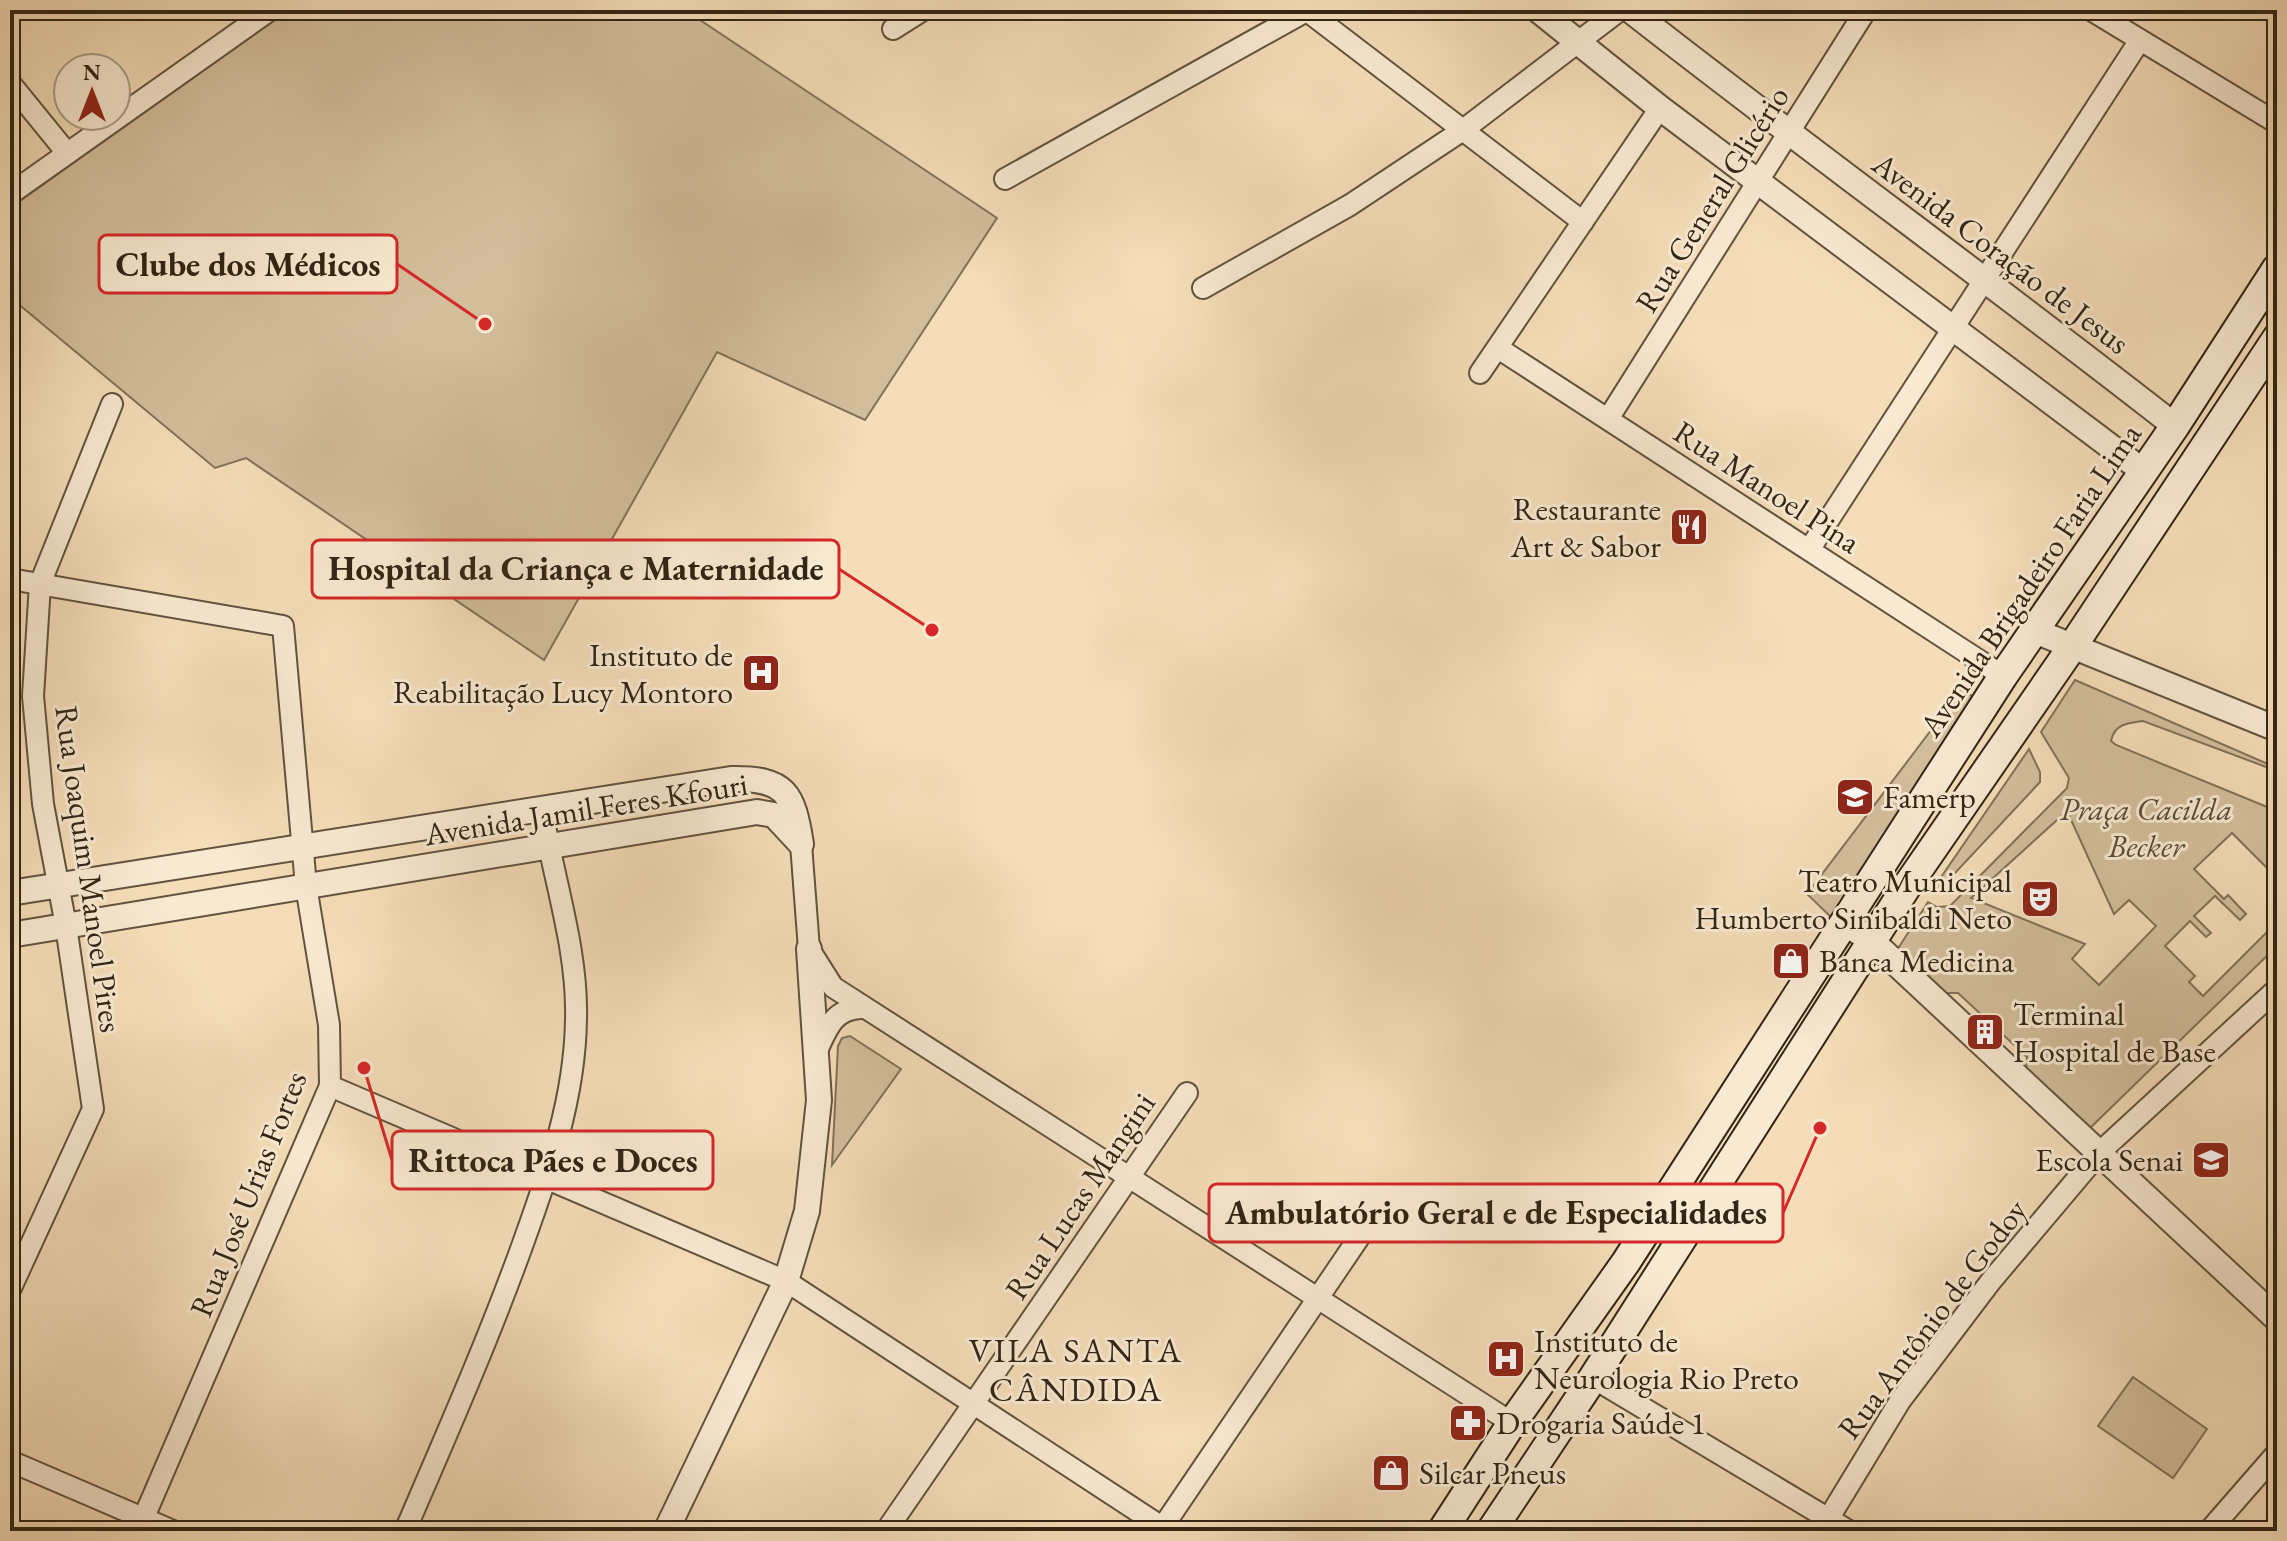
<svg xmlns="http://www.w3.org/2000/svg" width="2287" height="1541" viewBox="0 0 2287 1541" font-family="'EB Garamond',serif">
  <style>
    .green { fill: #d3be9c; stroke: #827258; stroke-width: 2; fill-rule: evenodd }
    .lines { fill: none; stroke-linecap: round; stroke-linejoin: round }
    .minor-casing { stroke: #62533e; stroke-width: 24 }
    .tertiary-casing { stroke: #62533e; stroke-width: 28 }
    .secondary-casing { stroke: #322515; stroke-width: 32 }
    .minor { stroke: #f8e9d1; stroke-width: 20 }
    .tertiary { stroke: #f8e9d1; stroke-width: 24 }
    .secondary { stroke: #f8e9d1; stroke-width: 28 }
    .labels { text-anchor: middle; stroke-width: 6; stroke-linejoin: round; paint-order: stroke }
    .street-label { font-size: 32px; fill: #322515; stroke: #f8e9d1 }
    .poi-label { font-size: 32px; fill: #322515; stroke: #f8e9d1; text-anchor: start }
    .park-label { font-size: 32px; font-style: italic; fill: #5a4b37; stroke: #f8e9d1 }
    .neighbourhood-label { font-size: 34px; letter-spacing: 2px; fill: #322515; stroke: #f8e9d1 }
    .leader { fill: none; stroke: #d62828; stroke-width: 3 }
    .callout-dot { fill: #d62828; stroke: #f8e9d1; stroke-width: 3 }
    .callout { fill: #f8e9d1; stroke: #d62828; stroke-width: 3 }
    .callout-label { font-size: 34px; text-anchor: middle; font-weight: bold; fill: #322515 }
  </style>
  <rect width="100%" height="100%" fill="#f4ddb8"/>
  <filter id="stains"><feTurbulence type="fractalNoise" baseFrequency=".0025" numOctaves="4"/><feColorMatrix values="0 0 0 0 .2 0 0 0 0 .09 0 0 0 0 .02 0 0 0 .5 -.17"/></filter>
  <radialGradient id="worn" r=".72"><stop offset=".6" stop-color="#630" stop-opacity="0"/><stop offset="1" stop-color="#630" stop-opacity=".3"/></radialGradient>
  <path class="green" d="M289 10H685L997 218 865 420 717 352 544 660 246 458 215 468 10 297V208Z
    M2075 680 2277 768V771L2143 721C2128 723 2114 724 2111 741L2116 745 2277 811V878L2232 833 2194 869 2224 899 2228 895 2246 914 2240 920 2215 896 2194 916 2211 933 2206 937 2190 921 2165 946 2195 976 2189 982 2203 996 2277 922V946L2087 1131 2026 1070 2027 1057 1958 993H1941L1897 950 1928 902 1937 907 1950 906 2067 788 2069 778 2041 732ZM2067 811 2114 914 2129 900 2156 926 2099 985 2072 959 2085 944 1971 898Z
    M1963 688 1978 702 1835 921 1807 894Z
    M2029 749 2040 772V782L1942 887 1935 886Z
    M850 1036 901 1069 832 1165 838 1046 842 1038Z
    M2133 1377 2207 1429 2173 1478 2098 1426Z"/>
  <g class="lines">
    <g class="minor-casing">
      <path id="minor" d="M1306 10 1583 222
        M2091 10 2277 123
        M893 29 923 10
        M10 83 67 153
        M1005 179 1308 10
        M10 194 270 10
        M1203 288 1350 205 1463 130 1620 10
        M1498 348 2003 676
        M1480 373 1660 108
        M1608 419 1866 10
        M1809 550 2140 40
        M10 579 283 626 306 886 329 1025 330 1086 138 1531
        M801 844 809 949 833 987 1512 1423
        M816 1053C827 1029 833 1009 861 1008
        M330 1086 786 1281 1168 1531
        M10 1290 93 1109 66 926 43 804 33 696 40 584 112 404
        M1593 1378 1849 1531
        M10 1461 173 1531
        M405 1531C445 1438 486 1345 521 1249 548 1174 575 1100 576 1019 578 949 553 878 542 809
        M886 1531 1187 1093
        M1160 1531 1381 1205
        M1821 1531 1900 1401 1991 1281 2099 1153 2277 989
        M2209 1531 2277 1453"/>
    </g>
    <g class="tertiary-casing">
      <path id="tertiary" d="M1538 10 1660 108 2143 471
        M1630 10C1810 151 1995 285 2175 426
        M2035 631 2277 729
        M10 893 731 779C786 778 793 793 801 844
        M1845 923 1872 941 2277 1319
        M10 935 757 812 774 815 801 844
        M666 1531 786 1281 807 1211 819 1100 809 949"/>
    </g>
    <g class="secondary-casing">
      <path id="secondary" d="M1442 1531 1512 1423 1626 1262 2003 676 2175 426 2277 268
        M1491 1531 1593 1378 1907 886 2072 647 2277 338"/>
    </g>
    <use href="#minor" class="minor"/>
    <use href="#tertiary" class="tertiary"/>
    <use href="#secondary" class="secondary"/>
  </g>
  <defs>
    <g id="restaurant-square" transform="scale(2)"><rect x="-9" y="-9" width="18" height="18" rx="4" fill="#8f2418" stroke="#f8e9d1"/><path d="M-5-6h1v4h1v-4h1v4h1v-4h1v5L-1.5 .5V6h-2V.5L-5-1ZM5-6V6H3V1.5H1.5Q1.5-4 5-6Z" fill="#fff"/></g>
    <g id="hospital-square" transform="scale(2)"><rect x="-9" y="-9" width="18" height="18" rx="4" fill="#8f2418" stroke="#f8e9d1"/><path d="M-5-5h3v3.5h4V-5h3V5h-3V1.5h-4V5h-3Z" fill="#fff"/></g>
    <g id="university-square" transform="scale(2)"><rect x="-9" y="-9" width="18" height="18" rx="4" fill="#8f2418" stroke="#f8e9d1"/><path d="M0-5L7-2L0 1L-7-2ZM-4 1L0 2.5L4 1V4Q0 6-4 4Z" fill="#fff"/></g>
    <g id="theatre-square" transform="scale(2)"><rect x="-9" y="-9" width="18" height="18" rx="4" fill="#8f2418" stroke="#f8e9d1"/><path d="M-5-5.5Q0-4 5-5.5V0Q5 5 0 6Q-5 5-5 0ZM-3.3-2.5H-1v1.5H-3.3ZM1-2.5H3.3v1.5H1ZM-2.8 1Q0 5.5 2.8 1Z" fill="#fff"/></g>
    <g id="shop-square" transform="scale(2)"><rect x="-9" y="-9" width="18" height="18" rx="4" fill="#8f2418" stroke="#f8e9d1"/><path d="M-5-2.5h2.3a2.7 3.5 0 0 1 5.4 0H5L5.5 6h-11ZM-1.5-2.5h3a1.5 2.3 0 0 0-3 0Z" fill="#fff"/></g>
    <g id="building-square" transform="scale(2)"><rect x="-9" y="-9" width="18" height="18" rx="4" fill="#8f2418" stroke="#f8e9d1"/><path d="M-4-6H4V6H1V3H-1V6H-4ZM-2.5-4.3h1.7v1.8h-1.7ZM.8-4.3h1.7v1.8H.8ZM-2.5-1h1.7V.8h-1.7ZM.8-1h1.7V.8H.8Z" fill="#fff"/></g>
    <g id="pharmacy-square" transform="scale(2)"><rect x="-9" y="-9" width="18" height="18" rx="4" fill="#8f2418" stroke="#f8e9d1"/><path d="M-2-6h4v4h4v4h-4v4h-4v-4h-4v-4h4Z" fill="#fff"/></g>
  </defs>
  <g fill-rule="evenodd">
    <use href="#restaurant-square" x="1689" y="527"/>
    <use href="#hospital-square" x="761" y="673"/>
    <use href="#university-square" x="1855" y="797"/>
    <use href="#theatre-square" x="2040" y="899"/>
    <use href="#shop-square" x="1791" y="961"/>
    <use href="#building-square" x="1985" y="1032"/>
    <use href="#university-square" x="2211" y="1160"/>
    <use href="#hospital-square" x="1506" y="1359"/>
    <use href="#pharmacy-square" x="1468" y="1423"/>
    <use href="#shop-square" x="1391" y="1473"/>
  </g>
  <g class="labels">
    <g class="street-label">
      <text transform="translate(1712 199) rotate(-58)" y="11">Rua General Glicério</text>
      <text transform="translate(2001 253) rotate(37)" y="11">Avenida Coração de Jesus</text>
      <text transform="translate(1767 487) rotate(33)" y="11">Rua Manoel Pina</text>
      <text transform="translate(2030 580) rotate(-56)" y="11">Avenida Brigadeiro Faria Lima</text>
      <text transform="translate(586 809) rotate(-9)" y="11">Avenida Jamil Feres Kfouri</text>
      <text transform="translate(89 869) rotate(82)" y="11">Rua Joaquim Manoel Pires</text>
      <text transform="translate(248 1194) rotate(-68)" y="11">Rua José Urias Fortes</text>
      <text transform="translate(1080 1196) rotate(-56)" y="11">Rua Lucas Mangini</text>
      <text transform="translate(1932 1319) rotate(-53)" y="11">Rua Antônio de Godoy</text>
    </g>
    <g class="poi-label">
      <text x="1661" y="520" text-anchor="end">Restaurante<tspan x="1661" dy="37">Art &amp; Sabor</tspan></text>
      <text x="733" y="666" text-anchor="end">Instituto de<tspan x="733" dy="37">Reabilitação Lucy Montoro</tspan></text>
      <text x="1883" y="808">Famerp</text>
      <text x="2012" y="892" text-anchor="end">Teatro Municipal<tspan x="2012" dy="37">Humberto Sinibaldi Neto</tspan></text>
      <text x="1819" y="972">Banca Medicina</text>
      <text x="2013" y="1025">Terminal<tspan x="2013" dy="37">Hospital de Base</tspan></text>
      <text x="2183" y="1171" text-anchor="end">Escola Senai</text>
      <text x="1534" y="1352">Instituto de<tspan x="1534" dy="37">Neurologia Rio Preto</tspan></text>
      <text x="1496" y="1434">Drogaria Saúde 1</text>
      <text x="1419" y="1484">Silcar Pneus</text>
    </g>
    <g class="park-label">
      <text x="2146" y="820">Praça Cacilda<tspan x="2146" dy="37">Becker</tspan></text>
    </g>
    <g class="neighbourhood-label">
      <text x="1076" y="1362">VILA SANTA<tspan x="1076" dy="39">CÂNDIDA</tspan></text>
    </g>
  </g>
  <path class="leader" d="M485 324L397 264M932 630L839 569M364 1068L392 1160M1820 1128L1783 1213"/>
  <g class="callout-dot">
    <circle cx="485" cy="324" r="8"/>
    <circle cx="932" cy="630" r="8"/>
    <circle cx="364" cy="1068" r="8"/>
    <circle cx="1820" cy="1128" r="8"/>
  </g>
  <g class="callout">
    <rect x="99" y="235" width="298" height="58" rx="8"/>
    <rect x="312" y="540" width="527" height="58" rx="8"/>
    <rect x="392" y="1131" width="321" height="58" rx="8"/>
    <rect x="1209" y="1184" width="574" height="58" rx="8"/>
  </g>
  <g class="callout-label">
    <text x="248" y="276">Clube dos Médicos</text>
    <text x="576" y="580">Hospital da Criança e Maternidade</text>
    <text x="553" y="1172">Rittoca Pães e Doces</text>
    <text x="1496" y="1224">Ambulatório Geral e de Especialidades</text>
  </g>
  <rect width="2287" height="1541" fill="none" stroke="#f4ddb8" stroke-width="40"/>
  <rect x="12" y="12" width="2263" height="1517" fill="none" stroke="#322515" stroke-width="4"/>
  <rect x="20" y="20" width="2247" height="1501" fill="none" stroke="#322515" stroke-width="2"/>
  <g transform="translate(92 92)"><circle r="38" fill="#f8e9d1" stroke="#a99b86" stroke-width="2"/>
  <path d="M0-6L14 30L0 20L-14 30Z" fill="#8f2418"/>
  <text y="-12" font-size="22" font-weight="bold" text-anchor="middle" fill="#322515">N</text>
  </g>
  <rect width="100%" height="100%" filter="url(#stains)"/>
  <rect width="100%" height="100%" fill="url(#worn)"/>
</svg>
